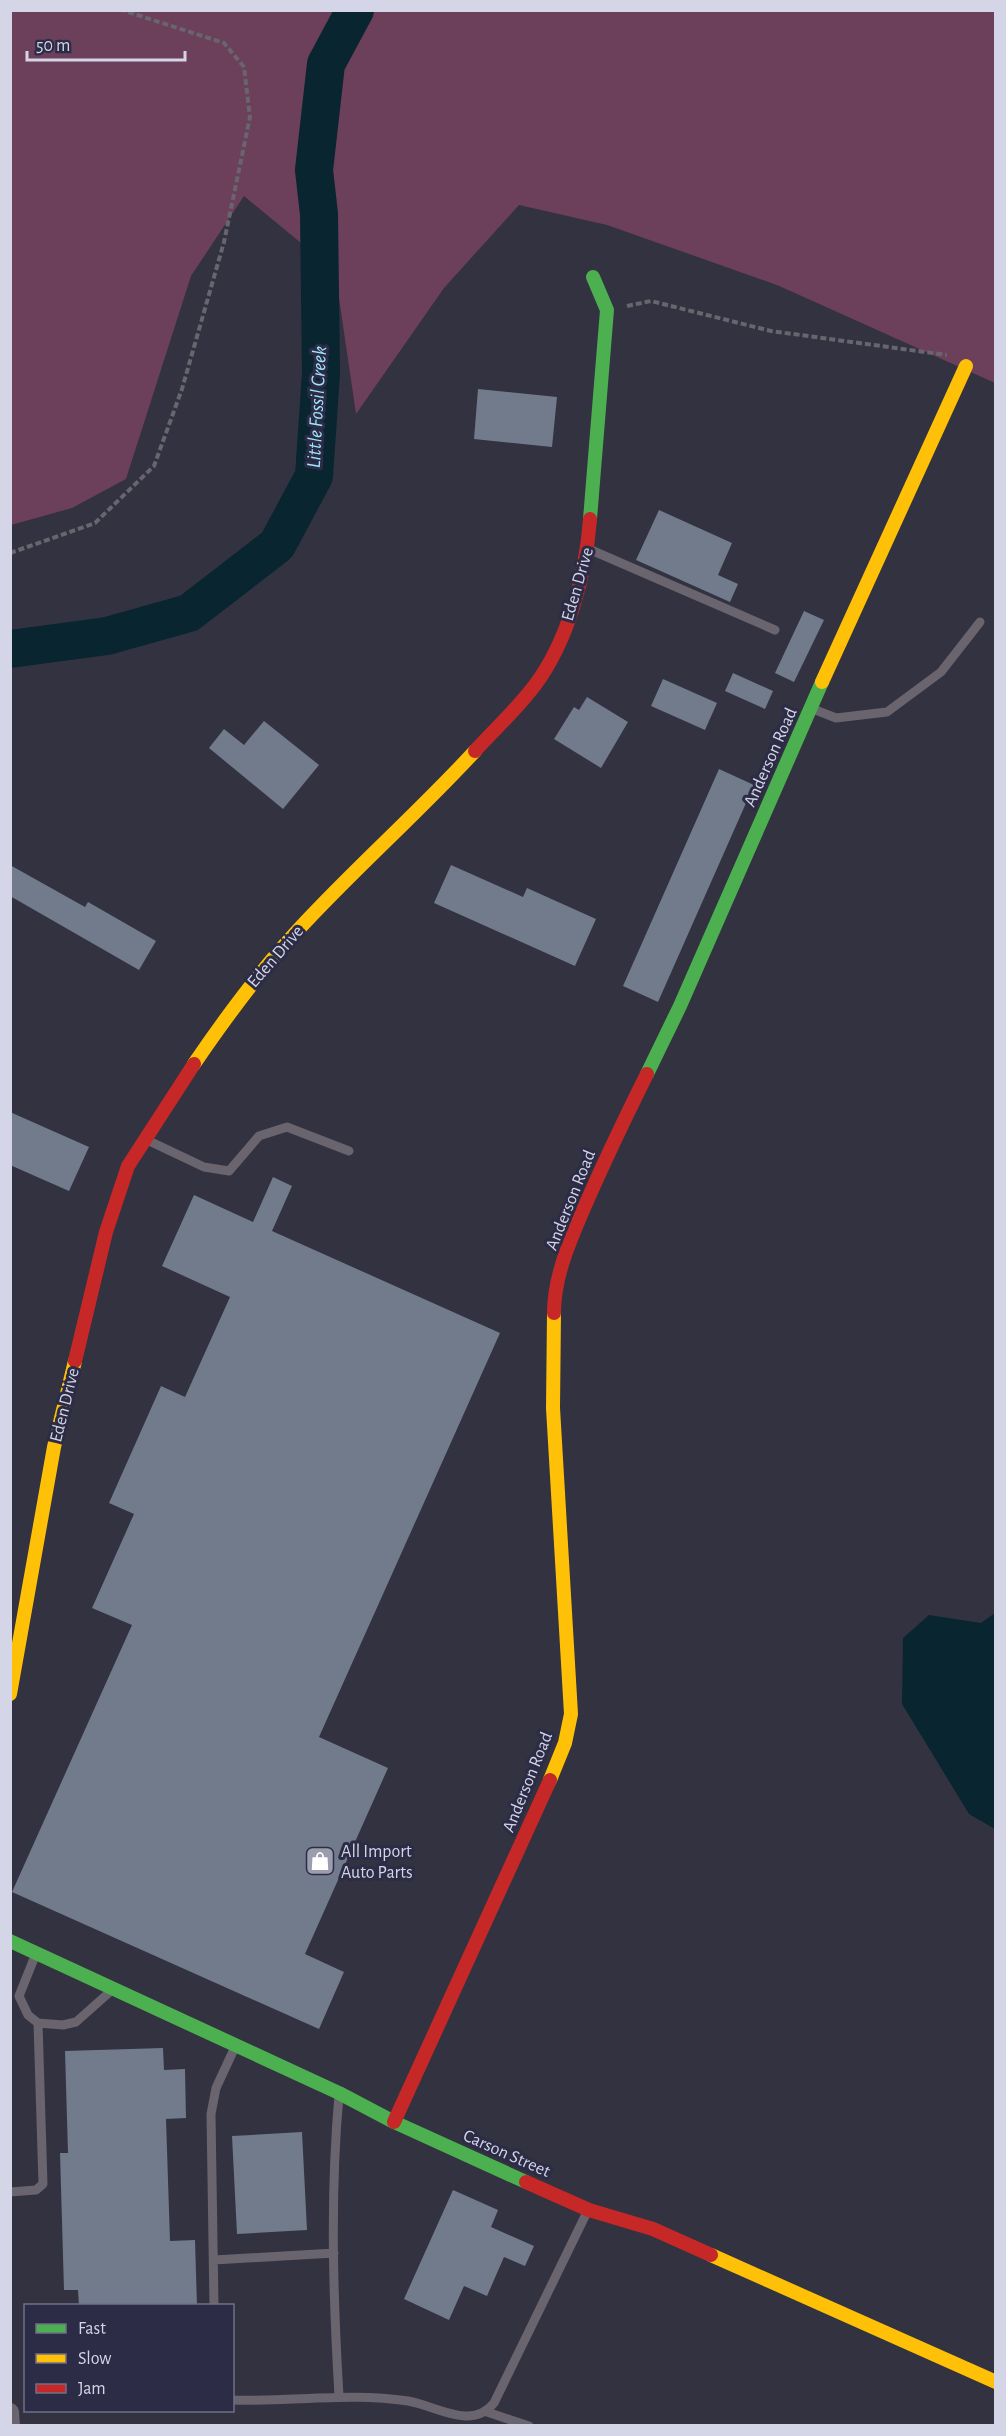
<svg xmlns="http://www.w3.org/2000/svg" width="1006" height="2436" viewBox="0 0 1006 2436" font-family="'Alegreya Sans',sans-serif">
  <style>
    .green { fill: #6c3f5a }
    .water { fill: #09252f }
    .lines { fill: none; stroke-linecap: round; stroke-linejoin: round }
    .river { stroke: #09252f; stroke-width: 38 }
    .building { fill: #717b8c }
    .path { stroke: #68656e; stroke-width: 4; stroke-dasharray: 6 3; stroke-linecap: butt }
    .lane { stroke: #69646e; stroke-width: 9 }
    .street { stroke: #69646e; stroke-width: 18 }
    .fast { stroke: #4caf50; stroke-width: 14 }
    .slow { stroke: #ffc107; stroke-width: 14 }
    .jam { stroke: #c62828; stroke-width: 14 }
    .labels { text-anchor: middle; stroke-width: 6; stroke-linejoin: round; paint-order: stroke }
    .street-label { font-size: 18px; fill: #d4d5e7; stroke: #2c2c47 }
    .poi-label { font-size: 18px; fill: #d4d5e7; stroke: #2c2c47; text-anchor: start }
    .water-label { font-size: 20px; font-style: italic; fill: #9fe5fc; stroke: #2c2c47 }
  </style>
  <rect width="100%" height="100%" fill="#323241"/>
  <path class="green" d="M11 11H995V383L777 285 607 225 519 205 444 288 356 414 335 271 244 196 191 276 126 479 72 508 11 525Z"/>
  <path class="water" d="M995 1613V1829L969 1814 902 1704 903 1638 929 1615 981 1623Z"/>
  <g class="lines">
    <path class="river" d="M10 649 107 636 189 613 277 545 314 476 321 373 319 214 314 170 326 64 355 10"/>
  </g>
  <path class="building" d="M478 389 557 397 552 447 474 439Z
    M659 510 732 543 718 575 738 584 730 602 636 560Z
    M804 611 824 620 794 682 775 673Z
    M733 673 773 691 765 709 725 691Z
    M663 679 717 703 705 730 651 706Z
    M587 697 628 722 601 768 554 739 574 707 579 710Z
    M264 721 319 765 283 809 209 748 224 729 244 745Z
    M719 769 754 785 658 1002 623 986Z
    M10 865 85 907 88 902 156 941 139 970 10 896Z
    M451 865 523 897 527 888 596 919 575 966 434 903Z
    M10 1112 89 1147 69 1191 10 1165Z
    M273 1177 292 1186 272 1231 500 1333 319 1737 388 1768 305 1954 344 1972 319 2029 12 1892 132 1625 92 1608 134 1514 109 1503 161 1386 185 1397 230 1297 162 1266 194 1195 253 1222Z
    M163 2048 164 2070 185 2069 186 2118 166 2119 170 2241 195 2240 197 2306H79L78 2290H64L60 2153H68L65 2051Z
    M302 2132 307 2230 237 2234 232 2136Z
    M453 2190 498 2210 491 2227 534 2246 525 2266 504 2257 487 2296 464 2286 449 2320 404 2299Z"/>
  <g class="lines">
    <path class="path" d="M627 306 651 301 771 331 947 355
      M10 553 95 523 154 466 182 389 224 242 250 117 244 67 224 43 122 10"/>
    <path class="lane" d="M591 550 775 630
      M813 709 836 718 887 712 941 672 980 622
      M147 1140 204 1167 229 1171 259 1136 287 1127 349 1151
      M35 1956 19 1996 28 2015 38 2023 63 2025 76 2022 112 1990
      M339 2095C330 2195 333 2296 339 2396
      M10 2192 36 2190 43 2184 38 2023
      M214 2260 334 2253
      M214 2306 211 2114 216 2088 235 2047
      M232 2400C291 2402 350 2392 408 2401 437 2406 471 2431 494 2403L588 2210
      M487 2412 529 2426"/>
    <path class="street" d="M10 2412 11 2426"/>
    <path class="fast" d="M590 519 607 310 593 277
      M647 1074 680 1006 822 682
      M10 1941 339 2093 394 2122 526 2182"/>
    <path class="slow" d="M822 682 966 366
      M194 1064C226 1017 259 972 298 930 355 868 418 813 475 751
      M10 1694 54 1447 75 1361
      M550 1780 565 1743 571 1714 553 1408 554 1313
      M711 2255 996 2382"/>
    <path class="jam" d="M475 751C495 729 517 709 535 685 568 641 586 574 590 519
      M554 1313C554 1276 570 1241 584 1208 604 1162 625 1118 647 1074
      M75 1361 106 1232 128 1166 194 1064
      M394 2122 550 1780
      M526 2182 589 2210 653 2229 711 2255"/>
  </g>
  <defs>
    <g id="shop-square" transform="scale(1.5)"><rect x="-9" y="-9" width="18" height="18" rx="4" fill="#9b9cad" stroke="#2c2c47"/><path d="M-5-2.5h2.3a2.7 3.5 0 0 1 5.4 0H5L5.5 6h-11ZM-1.5-2.5h3a1.5 2.3 0 0 0-3 0Z" fill="#fff"/></g>
  </defs>
  <g fill-rule="evenodd">
    <use href="#shop-square" x="320" y="1861"/>
  </g>
  <g class="labels">
    <g class="street-label">
      <text transform="translate(577 584) rotate(-74)" y="6">Eden Drive</text>
      <text transform="translate(770 757) rotate(-66)" y="6">Anderson Road</text>
      <text transform="translate(275 956) rotate(-49)" y="6">Eden Drive</text>
      <text transform="translate(570 1200) rotate(-68)" y="6">Anderson Road</text>
      <text transform="translate(64 1405) rotate(-76)" y="6">Eden Drive</text>
      <text transform="translate(527 1782) rotate(-68)" y="6">Anderson Road</text>
      <text transform="translate(507 2153) rotate(24)" y="6">Carson Street</text>
    </g>
    <g class="poi-label">
      <text x="341" y="1857">All Import<tspan x="341" dy="21">Auto Parts</tspan></text>
    </g>
    <g class="water-label">
      <text transform="translate(316 407) rotate(-87)" y="7">Little Fossil Creek</text>
    </g>
  </g>
  <rect width="1006" height="2436" fill="none" stroke="#d4d5e7" stroke-width="24"/>
  <rect x="24" y="2304" width="210" height="108" fill="#2c2c47" stroke="#6f7087" stroke-width="1.5"/>
  <rect x="36" y="2324" width="30" height="9" fill="#4caf50" stroke="#6f7087" stroke-width="1.5"/>
  <text x="78" y="2334" font-size="18" fill="#d4d5e7">Fast</text>
  <rect x="36" y="2354" width="30" height="9" fill="#ffc107" stroke="#6f7087" stroke-width="1.5"/>
  <text x="78" y="2364" font-size="18" fill="#d4d5e7">Slow</text>
  <rect x="36" y="2384" width="30" height="9" fill="#c62828" stroke="#6f7087" stroke-width="1.5"/>
  <text x="78" y="2394" font-size="18" fill="#d4d5e7">Jam</text>
  <path d="M27 51v9h158v-9" fill="none" stroke="#d4d5e7" stroke-width="3"/>
  <text x="36" y="51" font-size="18" fill="#d4d5e7" stroke="#2c2c47" stroke-width="4.5" paint-order="stroke">50 m</text>
</svg>
